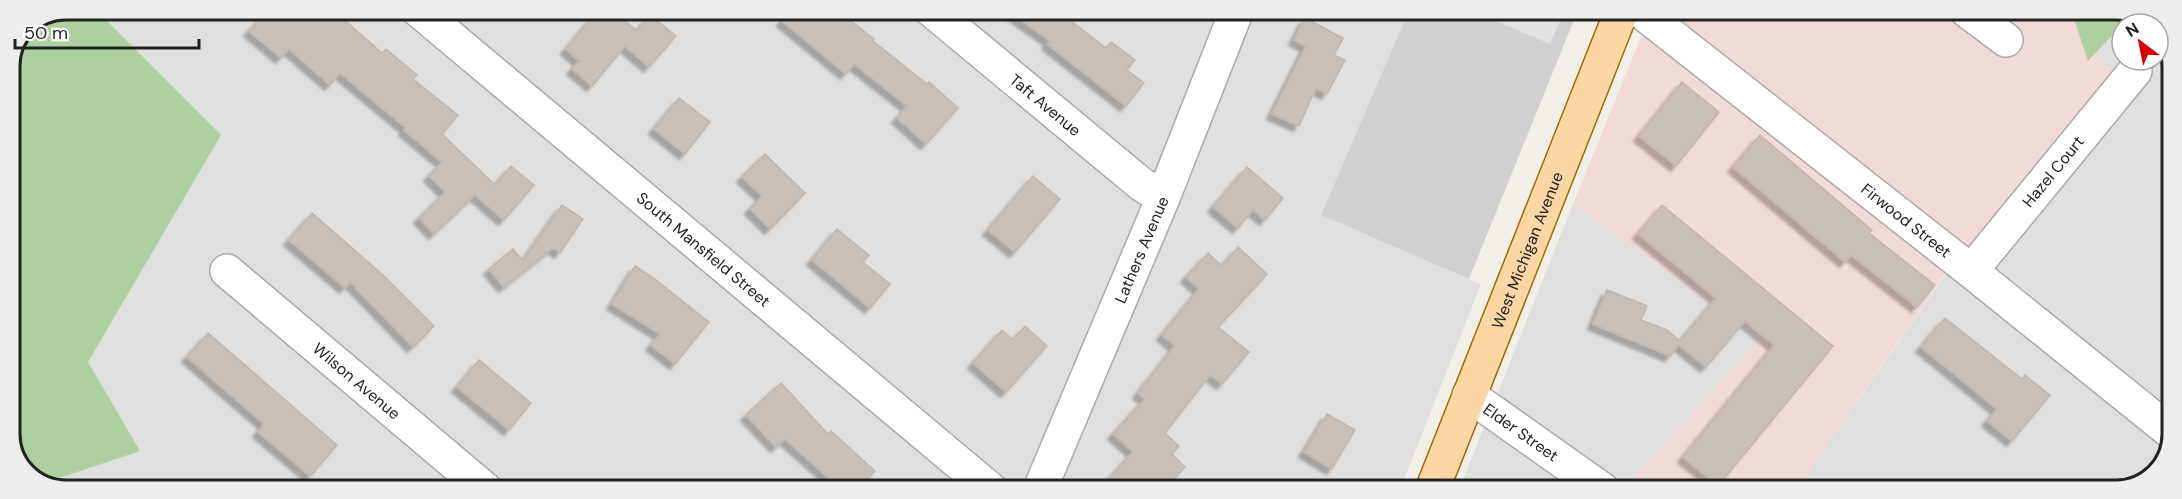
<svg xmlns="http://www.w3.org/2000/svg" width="2182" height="499" viewBox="0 0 2182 499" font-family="'DM Sans',sans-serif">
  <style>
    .residential { fill: #e0dfdf }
    .commercial { fill: #f2dad9 }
    .religious { fill: #d0d0d0 }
    .forest { fill: #add19e }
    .parking { fill: #e2e2e2 }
    .building { fill: #c7bfb8; stroke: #c4b6ab; stroke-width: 1.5; filter: url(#shadow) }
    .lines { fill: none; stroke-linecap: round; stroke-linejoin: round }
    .minor-casing { stroke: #a9a9a9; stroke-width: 36 }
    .major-casing { stroke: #a06b00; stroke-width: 36 }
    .minor { stroke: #fff; stroke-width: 33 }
    .major { stroke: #fcd6a4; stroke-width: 33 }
    .labels { text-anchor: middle; stroke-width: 4.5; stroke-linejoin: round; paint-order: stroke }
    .street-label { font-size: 16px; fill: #222; stroke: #fff }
    .rim { fill: none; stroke: #222; stroke-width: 3 }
  </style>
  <defs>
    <filter id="shadow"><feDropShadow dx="-5.5" dy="5.5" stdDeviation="1.5" flood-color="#0004"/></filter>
  </defs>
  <rect width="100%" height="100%" fill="#f2efe9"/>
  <path class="residential" d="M66 9 1409 10 1321 215 1481 284 1400 490 54 489 23 471 9 441V65L26 25Z
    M2128 10 2152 24H2122V60H2158V28L2173 58 2172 445 2151 478 2117 490H1796L1948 271 2131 85 2094 56 2127 16Z
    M1573 204 1760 339 1622 490H1459Z"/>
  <path class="commercial" d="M1652 10H2120L2128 16 2095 56 2117 74 1973 244 1962 249 1796 490H1622L1760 339 1573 204Z"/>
  <path class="religious" d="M1409 10H1578L1469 279 1321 215Z"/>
  <path class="forest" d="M66 9H95L221 135 88 362 140 451 44 483 23 471 9 441V65L26 25Z
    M2071 10H2128L2134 13 2088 61Z"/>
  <path class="parking" d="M1493 10H1565L1550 44 1489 18Z"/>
  <path class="building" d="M269 9H332L382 53 386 49 417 75 413 79 458 115 442 134 495 185 511 166 534 185 504 220 475 195 434 234 419 218 445 192 429 176 442 162 404 130 406 128 340 73 330 85 289 49 281 58 249 31Z
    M599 9H611L637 31 650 15 676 36 649 67 625 46 592 86 572 69 579 61 566 49Z
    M791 9H842V14L874 39 873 41 927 84 929 82 958 108 926 144 897 118 907 106 854 64 846 74 782 21Z
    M1007 10H1057L1106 48 1111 42 1135 60 1127 70 1144 83 1126 106 1047 44 1050 41Z
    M1305 18 1343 38 1334 55 1345 60 1327 94 1316 88 1299 126 1272 114 1306 46 1294 40Z
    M1682 82 1719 112 1676 166 1639 136Z
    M679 98 710 122 685 154 654 129Z
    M1760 135 1872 230 1869 233 1935 285 1917 307 1851 255 1845 262 1733 167Z
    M765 154 805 193 770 229 750 209 762 196 742 177Z
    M1247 167 1283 198 1265 220 1253 210 1238 228 1213 207Z
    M1033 176 1060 199 1015 252 988 230Z
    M562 205 583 219 560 253 553 248 504 287 489 269 513 249 523 261Z
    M1662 205 1833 346 1718 486 1683 457 1774 345 1745 321 1706 367 1679 345 1670 356 1593 324 1607 290 1647 306 1641 320 1667 330 1680 341 1716 298 1638 234Z
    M312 213 382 274 434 326 413 347 350 282 345 288 289 240Z
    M837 229 869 255 863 262 890 284 870 308 812 260Z
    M1238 247 1267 274 1218 327 1249 352 1222 384 1210 375 1165 433 1179 446 1172 454 1185 467 1165 489H1099L1133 452 1113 434 1145 399 1138 393 1175 346 1162 335 1199 289 1186 277 1208 253 1222 266Z
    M635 266 655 279 709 322 675 364 651 345 660 334 612 304Z
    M1945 318 2022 379 2025 375 2050 395 2012 441 1987 421 1997 409 1921 347Z
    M1025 326 1047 346 1006 392 973 363 1002 330 1013 340Z
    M208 333 337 445 310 476 258 432 264 424 187 357Z
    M479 360 531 403 509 430 457 387Z
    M781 383 828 434 831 431 875 471 858 489H841L785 439 776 447 746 415Z
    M1327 414 1355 430 1332 469 1304 452Z"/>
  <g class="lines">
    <g class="minor-casing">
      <g id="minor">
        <path id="s1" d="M417 9 990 489"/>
        <path id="s2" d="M930 9 1141 184 1163 198"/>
        <path id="s3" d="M1639 10 1971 271 2172 433"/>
        <path d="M1966 10 2006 40"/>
        <path id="s4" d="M227 271 485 489"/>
        <path id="s5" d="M1971 271 2135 71"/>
        <path id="s6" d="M1469 395 1603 490"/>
        <path id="s7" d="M1040 489 1163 198 1237 10"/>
      </g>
    </g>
    <g class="major-casing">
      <g id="major">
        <path id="s8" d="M1432 490 1622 10"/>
      </g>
    </g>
    <use href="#minor" class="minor"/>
    <use href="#major" class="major"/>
  </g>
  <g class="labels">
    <g class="street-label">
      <text dy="6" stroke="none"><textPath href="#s2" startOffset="150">Taft Avenue</textPath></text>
      <text dy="6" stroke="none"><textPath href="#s5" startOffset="129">Hazel Court</textPath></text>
      <text dy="6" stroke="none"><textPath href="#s3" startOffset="340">Firwood Street</textPath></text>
      <text dy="6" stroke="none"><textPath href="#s1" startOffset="374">South Mansfield Street</textPath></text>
      <text dy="6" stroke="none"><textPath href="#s7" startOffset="260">Lathers Avenue</textPath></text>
      <text dy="6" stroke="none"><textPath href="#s8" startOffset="258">West Michigan Avenue</textPath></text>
      <text dy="6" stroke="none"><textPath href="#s4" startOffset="170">Wilson Avenue</textPath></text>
      <text dy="6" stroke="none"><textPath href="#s6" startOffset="64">Elder Street</textPath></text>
    </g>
  </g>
  <path d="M0 0H2182V499H0ZM66 20H2116A46 46 0 0 1 2162 66V434A46 46 0 0 1 2116 480H66A46 46 0 0 1 20 434V66A46 46 0 0 1 66 20Z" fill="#ededed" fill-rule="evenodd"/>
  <path class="rim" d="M66 20H2116A46 46 0 0 1 2162 66V434A46 46 0 0 1 2116 480H66A46 46 0 0 1 20 434V66A46 46 0 0 1 66 20Z"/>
  <g transform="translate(2140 42) rotate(328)"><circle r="28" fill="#ffffff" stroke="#a7a7a7" stroke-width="1.5"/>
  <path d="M0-4.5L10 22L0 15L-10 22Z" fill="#d40000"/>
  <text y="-9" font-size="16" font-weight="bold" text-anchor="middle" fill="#222222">N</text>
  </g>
  <path d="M15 39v9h184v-9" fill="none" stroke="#222222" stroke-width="3"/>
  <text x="24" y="39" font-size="18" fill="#222222" stroke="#ffffff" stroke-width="4.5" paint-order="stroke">50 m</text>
</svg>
